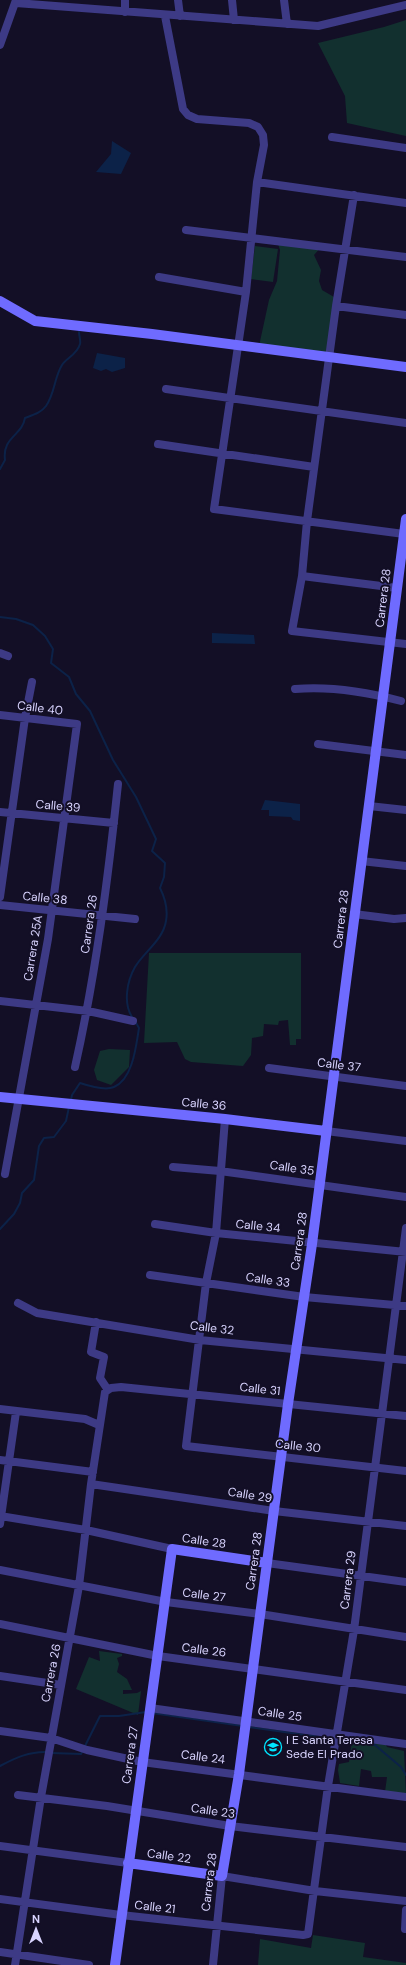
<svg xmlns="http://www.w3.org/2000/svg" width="406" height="1965" viewBox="0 0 406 1965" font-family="'DM Sans',sans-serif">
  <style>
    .green { fill: #12302f }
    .water { fill: #0c2248 }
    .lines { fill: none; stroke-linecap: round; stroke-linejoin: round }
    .stream { stroke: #0c2248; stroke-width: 2 }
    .street { stroke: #3d3a85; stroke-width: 8 }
    .secondary { stroke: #6f6bff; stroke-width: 10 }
    .labels { text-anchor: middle; stroke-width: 4; stroke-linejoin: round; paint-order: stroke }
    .street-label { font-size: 12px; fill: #d9d4ff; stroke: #130f26 }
    .poi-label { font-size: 12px; fill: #d9d4ff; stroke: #130f26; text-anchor: start }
  </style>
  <rect width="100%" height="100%" fill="#130f26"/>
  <path class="green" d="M406 20V136L347 123 345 96 318 43 384 27Z
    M277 241 322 246 314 255 321 270 319 281 322 290 334 297 327 356 259 346 269 300 277 281 280 250Z
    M255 246 278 249 273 282 251 279Z
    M149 953H301V1039H296V1045H290L288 1020 279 1021 278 1025 264 1024 263 1036 252 1038 251 1055 243 1066 191 1062 185 1059 177 1042 144 1043Z
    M109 1049 130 1050 129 1067 111 1085 97 1080 94 1070 100 1051Z
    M99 1651 122 1654V1656L117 1658 119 1664 117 1672 127 1679 132 1690H123V1694L137 1693 141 1691 138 1715 76 1689 89 1657 100 1661Z
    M352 1741 385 1743 387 1747 404 1751 406 1795 385 1792 387 1777H372L371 1771 361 1769 359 1786 340 1783 338 1770 339 1764 349 1762Z
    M313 1935 365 1943 363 1957 406 1963V1965H258L260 1939 311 1948Z"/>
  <path class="water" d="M112 141 131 153 121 174 96 172 111 154Z
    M97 353 125 358V368L112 372 106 369 101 371 93 368Z
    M212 633 254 635 255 644 212 643Z
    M265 800 300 804V821L293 820 291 817 269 816V810H261Z"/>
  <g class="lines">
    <path class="stream" d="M0 469 5 460C2 437 22 436 25 418 33 415 41 413 46 406 55 393 54 378 62 365 66 358 77 355 80 344 81 341 79 336 79 332
      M0 617 16 619 33 625 45 636 53 649 51 663 69 677 76 694 90 711 113 760 136 797 156 839 152 851 165 863 164 877 160 888C165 898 168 910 166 921 163 940 144 952 135 967 127 981 123 1003 132 1017
      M71 1100 72 1095 80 1083C89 1086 105 1091 114 1087 133 1079 136 1046 139 1028L135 1021
      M0 1229 14 1214 20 1203 22 1193 34 1180 39 1146 44 1138 54 1137 66 1121 69 1107
      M152 1713 243 1726
      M249 1727 334 1739
      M338 1739 375 1745 401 1767 406 1775
      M85 1746 100 1716H119L146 1712
      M52 1753 81 1754 83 1750
      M0 1766C15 1758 30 1751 48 1752"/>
    <path class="street" d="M178 0 180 16
      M232 0 234 20
      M284 0 287 24
      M16 3 318 26 406 5
      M125 12V0
      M165 16 183 109 188 115 197 119 249 123 258 127 263 135 264 145 257 182 246 292 214 509 404 534
      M0 45 16 0
      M332 137 406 148
      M257 182 406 203
      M354 195 336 306 307 521 302 576 292 631 406 644
      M186 230 406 257
      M159 277 246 292
      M336 306 406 315
      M166 389 406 423
      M158 444 314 467
      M302 576 397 588
      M0 653 8 656
      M295 689C330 686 367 692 401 701
      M0 715 77 724 48 939 5 1174
      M318 744 406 755
      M369 806 406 810
      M0 812 114 823
      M361 861 406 866
      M0 897 25 718 32 682
      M0 905 135 919
      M354 914 394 919 406 918
      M0 1001 88 1011 133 1021
      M75 1067C96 973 108 879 118 784
      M269 1068 406 1086
      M225 1119 216 1233 206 1283 186 1446 406 1471
      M326 1131 406 1141
      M173 1167 220 1171 406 1197
      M155 1224 216 1233 406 1252
      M150 1275 304 1297 406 1306
      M18 1303 37 1313 200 1340 406 1360
      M96 1322 91 1352 104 1357 100 1378 108 1390
      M0 1409 85 1419 99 1425
      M0 1460 93 1472
      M91 1484 274 1511 406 1526
      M0 1516 86 1530 172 1549
      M0 1524 16 1412
      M267 1563 406 1582
      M0 1570 166 1602 260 1614 406 1637
      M0 1624 158 1656 406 1690
      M0 1676 61 1685
      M150 1708 406 1744
      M0 1731 51 1738 87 1750 142 1762 406 1797
      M18 1795 107 1806 230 1826 406 1847
      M0 1846 128 1863
      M0 1899 121 1915 303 1935 308 1934 328 1786 354 1630 406 1228
      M405 1929 406 1910
      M0 1952 89 1965
      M15 1965 41 1797 79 1586 91 1484 105 1392 111 1388 121 1387 406 1416
      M213 1965 222 1876 315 1891 406 1901"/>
    <path class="secondary" d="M0 301 35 321 152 334 406 367
      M0 1097 225 1119 326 1131
      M128 1863 222 1876 239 1774 288 1404 312 1244 406 519
      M115 1965 172 1549 267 1563"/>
  </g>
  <defs>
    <g id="school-ring" transform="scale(0.9)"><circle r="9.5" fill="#130f26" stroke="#00e5ff" stroke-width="1.5"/><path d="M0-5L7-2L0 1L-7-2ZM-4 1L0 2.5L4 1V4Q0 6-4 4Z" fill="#00e5ff"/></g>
  </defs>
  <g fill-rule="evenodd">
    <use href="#school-ring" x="273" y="1747"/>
  </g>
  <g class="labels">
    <g class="street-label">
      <text transform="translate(383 598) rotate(-83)" y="4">Carrera 28</text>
      <text transform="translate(40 708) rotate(7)" y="4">Calle 40</text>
      <text transform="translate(58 806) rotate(5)" y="4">Calle 39</text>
      <text transform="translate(45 898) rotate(6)" y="4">Calle 38</text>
      <text transform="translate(341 919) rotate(-83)" y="4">Carrera 28</text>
      <text transform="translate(89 924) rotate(-82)" y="4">Carrera 26</text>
      <text transform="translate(33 948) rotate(-81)" y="4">Carrera 25A</text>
      <text transform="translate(339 1065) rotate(7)" y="4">Calle 37</text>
      <text transform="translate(204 1104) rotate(5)" y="4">Calle 36</text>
      <text transform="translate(292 1168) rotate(8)" y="4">Calle 35</text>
      <text transform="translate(258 1226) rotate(6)" y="4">Calle 34</text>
      <text transform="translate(299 1241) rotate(-82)" y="4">Carrera 28</text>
      <text transform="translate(268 1280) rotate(8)" y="4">Calle 33</text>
      <text transform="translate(212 1328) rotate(7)" y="4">Calle 32</text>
      <text transform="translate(260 1389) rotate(6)" y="4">Calle 31</text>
      <text transform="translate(298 1446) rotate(6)" y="4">Calle 30</text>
      <text transform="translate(250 1495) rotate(9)" y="4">Calle 29</text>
      <text transform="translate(204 1541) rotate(8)" y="4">Calle 28</text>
      <text transform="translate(254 1561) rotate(-82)" y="4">Carrera 28</text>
      <text transform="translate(348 1580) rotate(-83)" y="4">Carrera 29</text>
      <text transform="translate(204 1595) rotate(7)" y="4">Calle 27</text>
      <text transform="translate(204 1650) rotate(7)" y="4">Calle 26</text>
      <text transform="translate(51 1673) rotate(-79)" y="4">Carrera 26</text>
      <text transform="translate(280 1714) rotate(8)" y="4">Calle 25</text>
      <text transform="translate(130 1755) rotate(-82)" y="4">Carrera 27</text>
      <text transform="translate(203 1757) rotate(7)" y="4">Calle 24</text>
      <text transform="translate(213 1811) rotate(8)" y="4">Calle 23</text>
      <text transform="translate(169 1856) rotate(8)" y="4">Calle 22</text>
      <text transform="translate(209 1882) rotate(-83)" y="4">Carrera 28</text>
      <text transform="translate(155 1907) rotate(6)" y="4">Calle 21</text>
    </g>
    <g class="poi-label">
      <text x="286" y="1744">I E Santa Teresa<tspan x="286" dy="14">Sede El Prado</tspan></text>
    </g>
  </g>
  <g transform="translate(36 1929)" stroke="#130f26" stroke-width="3" paint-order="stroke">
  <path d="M0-3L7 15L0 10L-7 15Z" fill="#d9d4ff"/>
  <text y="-6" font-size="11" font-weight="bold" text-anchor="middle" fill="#d9d4ff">N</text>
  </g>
</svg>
